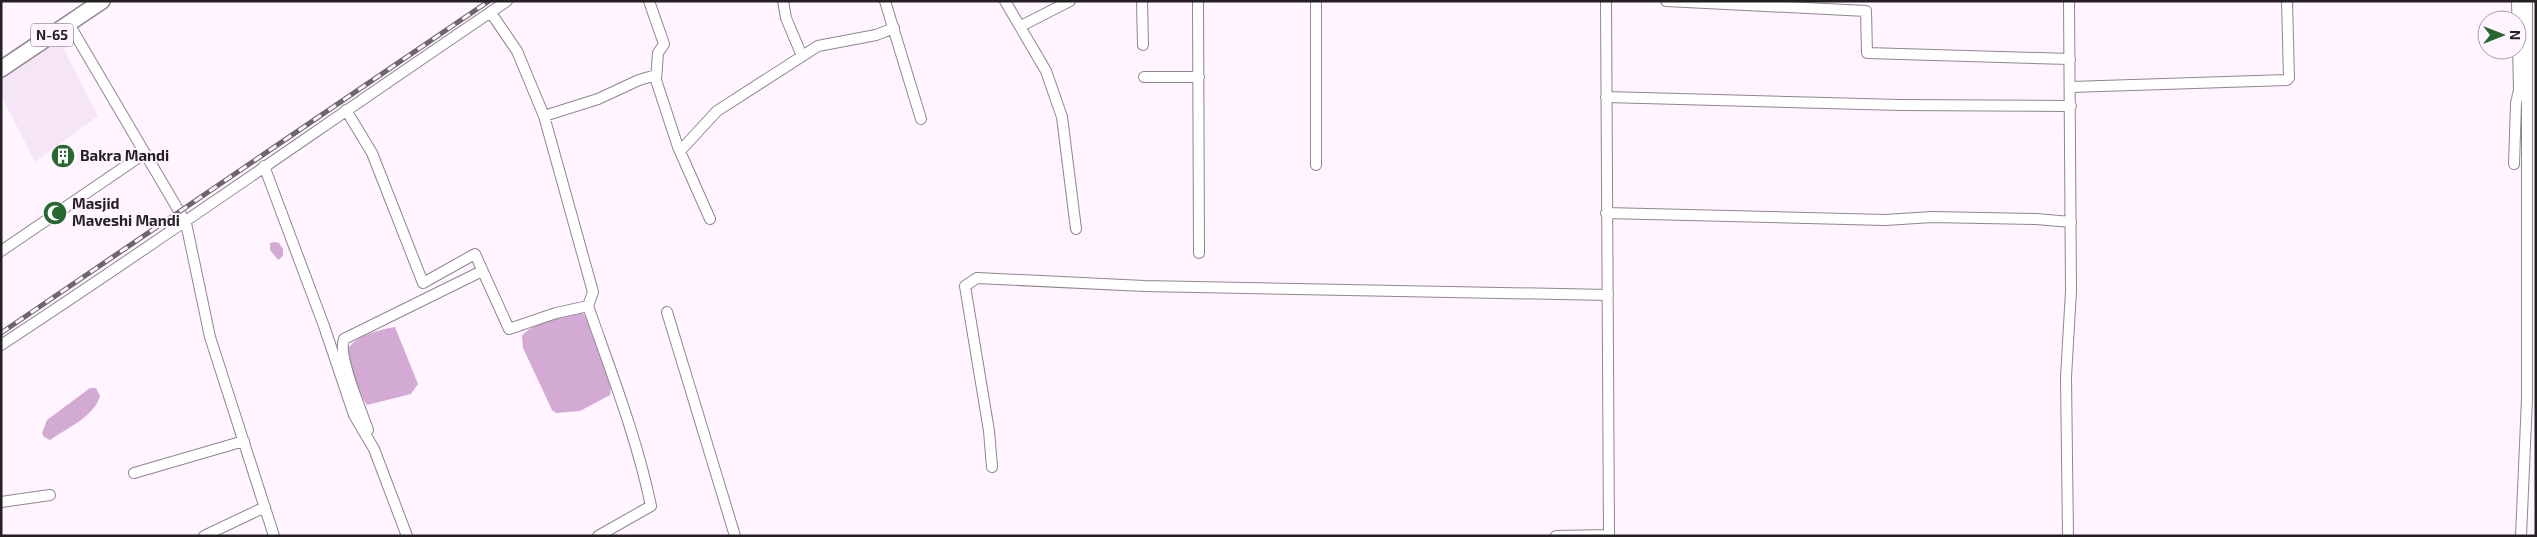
<svg xmlns="http://www.w3.org/2000/svg" width="2537" height="537" viewBox="0 0 2537 537" font-family="'Exo 2',sans-serif">
  <style>
    .built { fill: #f6e5f6 }
    .water { fill: #d3aad3 }
    .lines { fill: none; stroke-linecap: round; stroke-linejoin: round }
    .minor-casing { stroke: #908690; stroke-width: 12 }
    .highway-casing { stroke: #908690; stroke-width: 18 }
    .minor { stroke: #fff; stroke-width: 10 }
    .highway { stroke: #fff; stroke-width: 15 }
    .rail-casing { stroke: #6d676d; stroke-width: 5 }
    .rail { stroke: #fff4ff; stroke-width: 3; stroke-dasharray: 9; stroke-linecap: butt }
    .labels { text-anchor: middle; stroke-width: 4; stroke-linejoin: round; paint-order: stroke }
    .shield { fill: #fff4ff; stroke: #655f65; stroke-width: 1 }
    .shield-label { font-size: 14px; font-weight: bold; fill: #231f23 }
    .poi-label { font-size: 15px; font-weight: bold; fill: #231f23; stroke: #fff4ff; text-anchor: start }
  </style>
  <rect width="100%" height="100%" fill="#fff4ff"/>
  <path class="built" d="M60 42 98 116 35 162 1 95V75L48 43Z"/>
  <path class="water" d="M274 242 279 243 283 249V256L278 260 270 250V243Z
    M582 312 586 317 611 386 610 395 580 411 556 413 552 410 523 348 522 336C532 323 566 314 582 312Z
    M395 327 418 384 411 394 367 405C362 398 360 392 357 384 353 374 347 366 347 354 348 337 382 329 395 327Z
    M90 388H96L100 396C94 417 67 428 50 440L44 437 42 433 47 420Z"/>
  <g class="lines">
    <g class="minor-casing">
      <path id="minor" d="M649 1 664 44 658 53 656 80 678 147 710 219
        M783 1 786 18 802 56
        M885 1 921 119
        M1005 1 1046 71 1062 117 1076 229
        M1142 1 1143 45
        M1198 1 1199 253
        M1606 1 1609 536
        M1666 1 1866 11 1867 53 2070 59
        M491 13 517 51 544 116 593 292 588 306C611 372 637 438 651 506L598 536
        M69 24 186 223 210 337 274 536
        M1021 26 1070 1
        M1144 77H1199
        M2071 87 2287 80 2289 78 2287 1
        M1606 97 1900 105 2071 106
        M346 110 372 153 423 283 475 254 509 329 556 313 588 306
        M544 116 598 99 639 80 656 75
        M680 151 717 111 818 46 876 35 894 28
        M2514 164 2516 103 2519 90 2517 1
        M1316 165V1
        M264 166 324 326 354 415 374 449 407 536
        M1606 213 1885 220 1932 217 2036 219 2071 222
        M1 251 145 153
        M667 312 735 536
        M1 345C172 233 338 115 507 1
        M368 430C362 412 337 355 344 339L482 271
        M992 467 989 431 965 286 977 278 1144 286 1608 295
        M134 473 244 441
        M1 502 50 495
        M204 536 265 507
        M1556 536 1609 535
        M2068 536 2066 377 2071 291 2069 1
        M2521 536 2527 399V1"/>
    </g>
    <g class="highway-casing">
      <path id="highway" d="M1 69 102 1"/>
    </g>
    <use href="#minor" class="minor"/>
    <use href="#highway" class="highway"/>
    <g class="rail-casing">
      <path id="rail" d="M1 333 489 1"/>
    </g>
    <use href="#rail" class="rail"/>
  </g>
  <defs>
    <g id="building-disc" transform="scale(1.25)"><circle r="9.5" fill="#276730" stroke="#fff4ff"/><path d="M-4-6H4V6H1V3H-1V6H-4ZM-2.5-4.3h1.7v1.8h-1.7ZM.8-4.3h1.7v1.8H.8ZM-2.5-1h1.7V.8h-1.7ZM.8-1h1.7V.8H.8Z" fill="#fff"/></g>
    <g id="mosque-disc" transform="scale(1.25)"><circle r="9.5" fill="#276730" stroke="#fff4ff"/><path d="M3.5-4.9A6 6 0 1 0 3.5 4.9A5 5 0 1 1 3.5-4.9Z" fill="#fff"/></g>
  </defs>
  <g fill-rule="evenodd">
    <use href="#building-disc" x="63" y="156"/>
    <use href="#mosque-disc" x="55" y="213"/>
  </g>
  <g class="labels">
    <rect class="shield" x="31" y="23.5" width="42" height="23" rx="4"/>
    <g class="shield-label">
      <text x="52" y="40">N-65</text>
    </g>
    <g class="poi-label">
      <text x="80" y="161">Bakra Mandi</text>
      <text x="72" y="209">Masjid<tspan x="72" dy="17">Maveshi Mandi</tspan></text>
    </g>
  </g>
  <rect width="2537" height="537" fill="none" stroke="#231f23" stroke-width="5"/>
  <g transform="translate(2502 35) rotate(90)"><circle r="24" fill="#fff4ff" stroke="#a79fa7"/>
  <path d="M0-4L9 19L0 12L-9 19Z" fill="#276730"/>
  <text y="-8" font-size="14" font-weight="bold" text-anchor="middle" fill="#231f23">N</text>
  </g>
</svg>
